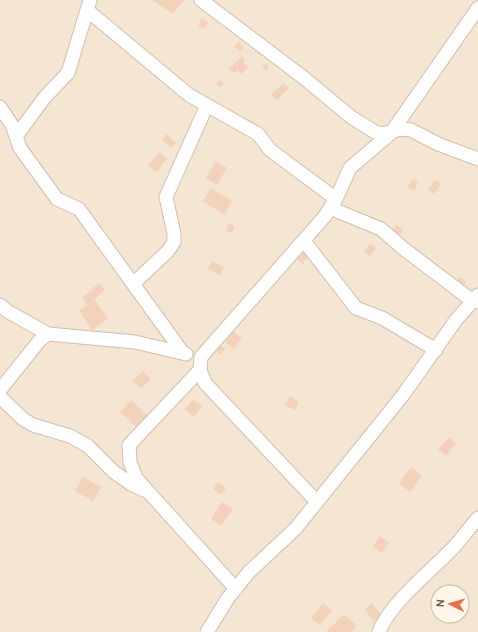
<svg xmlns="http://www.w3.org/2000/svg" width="478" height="632" viewBox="0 0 478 632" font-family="Overpass,sans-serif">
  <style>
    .residential { fill: #f4e6d2; fill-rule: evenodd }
    .building { fill: #f2d2bb }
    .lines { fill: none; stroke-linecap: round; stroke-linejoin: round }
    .street-casing { stroke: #d0bead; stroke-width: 15 }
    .street { stroke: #fff; stroke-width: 13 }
  </style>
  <rect width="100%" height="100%" fill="#fdf4e4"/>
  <path class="residential" d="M0 0H478V632H0ZM438 592H462V616H438Z"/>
  <path class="building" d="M152 0H184L173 14Z
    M202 18 208 23 204 29 198 25Z
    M239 42 244 48 240 52 234 46Z
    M242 56 245 60 243 62 248 67 241 74 238 70 234 73 229 69Z
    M266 63 269 68 266 71 262 66Z
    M221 79 224 84 219 87 216 83Z
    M283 83 289 88 277 100 271 95Z
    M166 134 176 142 172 148 162 140Z
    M159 152 167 158 157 172 148 166Z
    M216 161 227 168 217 185 206 178Z
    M413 179 418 183 414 191 408 187Z
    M435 180 441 184 434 194 428 190Z
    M211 188 232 201 224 215 203 201Z
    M229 223 235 226 232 233 225 231Z
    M396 225 403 229 399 237 392 233Z
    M370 243 376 248 370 256 364 252Z
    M303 247 311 252 303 264 296 259Z
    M212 261 224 268 220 275 208 269Z
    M460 277 466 282 462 288 455 284Z
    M99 283 105 290 88 305 95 300 108 319 92 330 79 310 88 305 82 298Z
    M233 331 242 338 234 349 225 342Z
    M219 344 225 349 220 355 215 350Z
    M143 371 151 379 141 389 133 381Z
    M290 396 299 402 295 410 285 405Z
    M193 399 202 406 194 417 185 410Z
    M131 400 147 415 136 427 120 412Z
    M449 437 456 443 446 456 438 449Z
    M411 467 422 476 410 492 399 483Z
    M83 477 101 487 93 501 75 491Z
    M218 482 226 488 221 495 213 489Z
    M222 502 233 509 221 526 211 519Z
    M380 536 389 543 382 553 373 546Z
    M323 603 332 611 320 625 311 618Z
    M372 603 381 615 373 621 365 609Z
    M344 614 357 626 352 632H326Z"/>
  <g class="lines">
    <g class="street-casing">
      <path id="street" d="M201 0 304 78 351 117 375 132 381 134 402 129 411 130 438 144 478 159
        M87 10 189 95 258 134 270 150 336 199
        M0 107 12 125 20 148 57 199 79 209 183 353
        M17 135 45 97 68 73 90 0
        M330 208 381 229 404 249 466 296 478 302
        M304 241 356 308 382 318 436 350
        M133 284 168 251 174 242V234L166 197 207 105
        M0 305 7 311 48 334
        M200 370 129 445 130 462 136 478 236 589
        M0 390 40 340 48 334 135 342 186 354
        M0 397 23 419 33 425 70 436 88 446 114 472 131 484 144 490
        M317 502 205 383 200 370 201 357 325 216 336 199 350 168 391 133 478 8
        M207 632 228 598 249 572 296 528 403 395 456 320 478 295
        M379 632C389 604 431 571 452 549 461 540 469 528 478 518"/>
    </g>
    <use href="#street" class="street"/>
  </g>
  <g transform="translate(450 604) rotate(275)"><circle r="19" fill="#fff7ea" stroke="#c8b8aa"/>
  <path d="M0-3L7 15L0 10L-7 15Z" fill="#e96f47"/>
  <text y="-6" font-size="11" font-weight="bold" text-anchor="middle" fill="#755a49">N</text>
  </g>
</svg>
